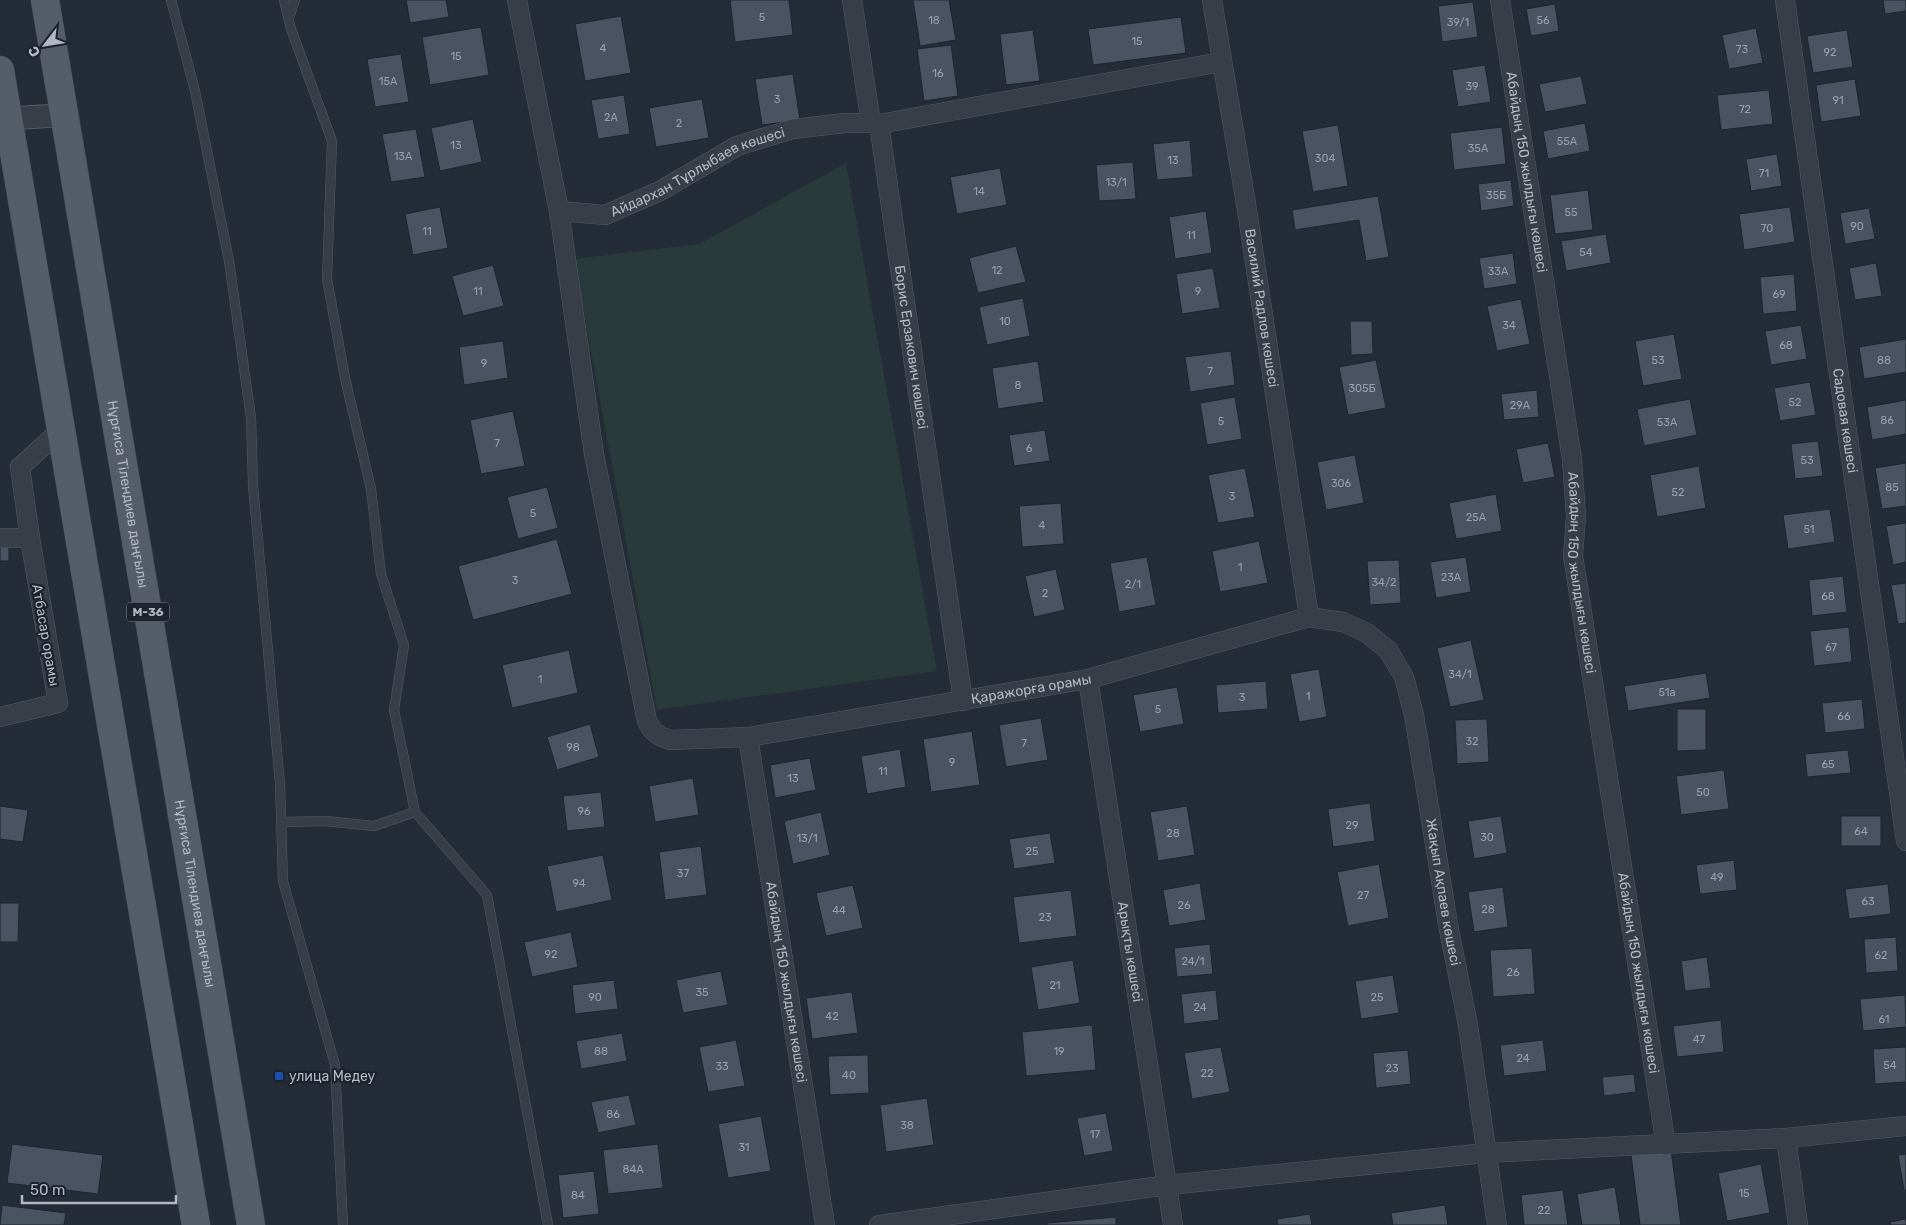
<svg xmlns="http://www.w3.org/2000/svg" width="1906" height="1225" viewBox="0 0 1906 1225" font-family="Rubik,sans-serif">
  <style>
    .green { fill: #283a3a }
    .building { fill: #4a5361; stroke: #1e252f }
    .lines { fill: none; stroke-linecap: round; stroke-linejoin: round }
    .service-casing { stroke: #555c66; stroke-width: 10 }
    .minor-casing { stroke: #555c66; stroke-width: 20 }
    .tertiary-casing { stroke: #555c66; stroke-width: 24 }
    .primary-casing { stroke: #404751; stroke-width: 29 }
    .service { stroke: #373e48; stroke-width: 9 }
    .minor { stroke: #373e48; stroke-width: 19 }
    .tertiary { stroke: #373e48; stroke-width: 22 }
    .primary { stroke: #555d68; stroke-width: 28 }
    .transit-dot { fill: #1a4fb4; stroke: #1c232d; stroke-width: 2 }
    .labels { text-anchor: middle; stroke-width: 4.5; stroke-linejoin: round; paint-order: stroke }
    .number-label { font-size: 11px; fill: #98a0ab }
    .shield { fill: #1c232d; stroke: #858c97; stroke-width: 1 }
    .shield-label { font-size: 12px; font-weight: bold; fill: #b2b9c4 }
    .street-label { font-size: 14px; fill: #b2b9c4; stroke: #1c232d }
    .poi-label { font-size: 14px; fill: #b2b9c4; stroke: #1c232d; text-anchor: start }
  </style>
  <rect width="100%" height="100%" fill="#242c37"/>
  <path class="green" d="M846 163 937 671 657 710 574 259 699 244Z"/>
  <path class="building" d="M406 0H446L449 17 410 23Z
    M730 0H789L793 35 735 42Z
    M913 0H949L956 40 920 46Z
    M1883 0H1906V11L1885 14Z
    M1473 2 1478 37 1442 42 1438 6Z
    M1555 4 1559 31 1531 36 1526 9Z
    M621 16 631 73 585 81 575 24Z
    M1181 17 1186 53 1093 65 1088 29Z
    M481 27 489 75 430 85 422 37Z
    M1756 28 1763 63 1729 69 1722 35Z
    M1033 30 1040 81 1006 85 1000 34Z
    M1847 30 1853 67 1813 73 1807 36Z
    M951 45 958 96 924 101 917 49Z
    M401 54 409 102 375 107 367 59Z
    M1485 65 1491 102 1458 107 1452 70Z
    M793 74 800 120 762 125 755 79Z
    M1581 76 1587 104 1545 112 1539 84Z
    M1855 79 1861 116 1821 122 1816 85Z
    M1769 90 1773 124 1721 130 1717 95Z
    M624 95 630 134 598 139 591 100Z
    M702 99 709 138 656 147 649 108Z
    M473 119 482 162 440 171 431 128Z
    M1585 123 1590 151 1548 159 1543 131Z
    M1338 125 1348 186 1313 192 1302 131Z
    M1502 127 1506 164 1454 170 1450 133Z
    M416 129 425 177 391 182 382 134Z
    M1190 140 1193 177 1157 180 1153 144Z
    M1777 154 1782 186 1751 191 1746 159Z
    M1133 162 1136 199 1099 201 1096 165Z
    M1000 168 1007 205 957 214 950 177Z
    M1511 180 1514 206 1481 211 1478 184Z
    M1588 190 1593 230 1555 234 1550 195Z
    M1378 196 1389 257 1366 261 1359 220 1295 230 1292 210Z
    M440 207 448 248 413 255 405 214Z
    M1790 207 1795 242 1744 250 1739 214Z
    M1869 208 1875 239 1845 244 1840 213Z
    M1206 211 1212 253 1175 259 1169 217Z
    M1606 234 1611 263 1566 271 1561 241Z
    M1016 246 1026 282 978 293 969 258Z
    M1513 253 1517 284 1484 289 1479 258Z
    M1876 263 1882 296 1855 300 1849 268Z
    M493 265 504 306 463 316 452 276Z
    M1213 268 1220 308 1182 314 1176 274Z
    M1794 274 1797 311 1763 314 1760 277Z
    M1023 298 1030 336 987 345 979 307Z
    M1521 299 1530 344 1497 351 1487 306Z
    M1350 321H1372L1373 354 1351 355Z
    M1801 325 1807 359 1771 365 1765 331Z
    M1674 334 1682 379 1643 386 1635 341Z
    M1906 339V372L1864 379 1859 347Z
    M503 341 508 378 464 385 459 347Z
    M1231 351 1235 385 1190 392 1185 357Z
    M1376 360 1386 408 1348 415 1339 367Z
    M1038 361 1044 402 998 409 992 368Z
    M1810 382 1816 415 1780 421 1774 388Z
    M1537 390 1539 417 1504 420 1501 394Z
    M1235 397 1242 439 1207 445 1200 403Z
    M1690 399 1697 435 1644 446 1637 409Z
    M1906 400V434L1872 440 1867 407Z
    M513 411 525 466 481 474 470 420Z
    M1045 430 1050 461 1014 466 1009 435Z
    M1818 441 1823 476 1795 479 1791 444Z
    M1548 443 1555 477 1523 483 1516 449Z
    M1355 455 1364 503 1326 510 1317 462Z
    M1906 463V506L1882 509 1875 468Z
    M1699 466 1706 508 1657 517 1650 475Z
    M1245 468 1255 517 1218 523 1208 475Z
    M547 487 558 528 518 539 507 497Z
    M1496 494 1502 531 1456 539 1449 503Z
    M1061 503 1064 544 1022 547 1019 506Z
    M1830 509 1835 542 1788 549 1783 515Z
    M1906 523V562L1893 565 1886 526Z
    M557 539 572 594 473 620 458 566Z
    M1259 541 1268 583 1220 592 1212 551Z
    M0 543H9V561H0Z
    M1147 557 1156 605 1119 612 1110 563Z
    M1466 557 1471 592 1436 598 1430 562Z
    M1399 560 1401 603 1370 605 1367 561Z
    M1056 569 1065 610 1034 617 1025 576Z
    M1843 576 1847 612 1812 616 1809 580Z
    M1906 583V623L1898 624 1891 585Z
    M1849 627 1852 662 1814 666 1810 631Z
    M1471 640 1484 700 1450 707 1437 648Z
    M569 650 578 693 512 708 502 665Z
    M1319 669 1327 717 1299 722 1290 674Z
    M1706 673 1710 698 1628 711 1624 686Z
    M1266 681 1268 709 1218 713 1216 685Z
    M1177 687 1184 724 1140 732 1133 695Z
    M1862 699 1865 729 1825 733 1822 703Z
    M1677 709H1706V750L1677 751Z
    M1041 718 1048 760 1006 767 999 725Z
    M1487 719 1489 762 1457 764 1455 720Z
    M590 724 599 757 557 770 547 737Z
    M972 731 980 785 931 792 923 739Z
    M900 749 906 787 867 794 861 756Z
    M1848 750 1851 773 1807 777 1805 754Z
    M810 758 816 790 775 798 770 765Z
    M1724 770 1729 809 1681 815 1676 776Z
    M693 778 699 815 655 822 649 786Z
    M601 792 605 827 567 831 563 796Z
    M1370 803 1375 841 1333 847 1328 809Z
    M0 806 28 810 23 842 0 839Z
    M1187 806 1195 855 1158 861 1150 812Z
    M821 812 830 855 793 864 784 821Z
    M1501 816 1507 853 1474 859 1468 821Z
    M1841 816H1881V846H1841Z
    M1050 833 1055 863 1014 869 1009 839Z
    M701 846 707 895 665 900 659 852Z
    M603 855 612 900 556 912 547 866Z
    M1734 860 1737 890 1700 894 1696 865Z
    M1379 864 1389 918 1348 926 1337 872Z
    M1200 883 1206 920 1169 926 1163 890Z
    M1888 884 1891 914 1849 919 1845 889Z
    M853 885 863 928 826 936 816 893Z
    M1503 887 1508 927 1474 932 1468 892Z
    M1071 890 1077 936 1019 943 1013 897Z
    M0 903H19L18 942H0Z
    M571 932 578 967 532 977 524 942Z
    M1896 937 1898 971 1866 973 1864 939Z
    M1210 944 1213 974 1177 977 1174 948Z
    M1532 948 1535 994 1493 997 1490 950Z
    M1707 957 1711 988 1685 991 1681 961Z
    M1073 960 1080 1003 1038 1010 1031 967Z
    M721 971 728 1005 683 1013 676 980Z
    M1393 975 1399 1013 1361 1019 1355 981Z
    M614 980 618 1009 575 1014 572 985Z
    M1216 990 1219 1020 1184 1024 1181 994Z
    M852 992 858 1033 812 1039 806 998Z
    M1905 995 1906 1027 1863 1031 1860 999Z
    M1721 1020 1724 1052 1677 1057 1673 1026Z
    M1092 1025 1096 1070 1026 1076 1022 1032Z
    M622 1033 627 1061 581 1069 576 1041Z
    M736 1040 745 1086 708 1092 699 1047Z
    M1543 1040 1547 1071 1504 1076 1500 1045Z
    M1221 1047 1230 1092 1192 1099 1184 1053Z
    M1906 1047V1082L1875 1084 1873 1049Z
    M1408 1050 1411 1084 1376 1088 1373 1053Z
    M868 1055 869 1093 830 1095 828 1056Z
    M1634 1074 1636 1092 1604 1096 1602 1077Z
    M629 1095 636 1125 598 1133 591 1102Z
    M927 1098 934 1145 886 1152 880 1105Z
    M1106 1113 1113 1151 1084 1156 1077 1118Z
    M761 1116 771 1171 728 1178 718 1124Z
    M12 1144 103 1155 98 1194 7 1183Z
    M658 1144 663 1188 608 1194 603 1150Z
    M1671 1150 1681 1225H1640L1631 1155Z
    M1906 1154V1190H1904L1898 1155Z
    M1761 1164 1770 1213 1727 1221 1718 1173Z
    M594 1171 599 1214 563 1218 558 1175Z
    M1615 1187 1621 1225H1582L1577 1194Z
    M1563 1190 1568 1225H1524L1521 1195Z
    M2 1205 66 1213 64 1225H0Z
    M1445 1205 1448 1225H1393L1391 1213Z
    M1310 1214 1312 1225H1278L1277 1219Z
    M1116 1217V1225H1047V1223Z
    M1906 1219V1225H1891L1890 1222Z"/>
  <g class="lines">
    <g class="service-casing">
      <path id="service" d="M171 0 195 91 229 261 251 418 253 485 280 784 283 881 335 1065 343 1225
        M284 0 291 29 332 141 327 279 345 378 371 489 381 574 404 645 394 710 415 812 487 895 548 1225
        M289 18 295 0
        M281 822 325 821 374 826 415 812"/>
    </g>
    <g class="minor-casing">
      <g id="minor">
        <path id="s1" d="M517 0 559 211 605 215 660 191 737 146 793 129 845 123H871"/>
        <path id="s2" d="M852 0 871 123 879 124 963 701"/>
        <path id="s3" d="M1212 0 1247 210 1309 617"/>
        <path id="s4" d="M1500 0 1572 459 1576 516 1573 556 1666 1145"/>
        <path id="s5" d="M1785 0 1906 841"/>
        <path d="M879 124 1221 62"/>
        <path id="s6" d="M559 211 594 454 647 721C652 732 658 736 670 740L748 737 1088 679 1309 617 1343 622 1367 633 1388 650 1404 677 1414 715 1449 930 1468 1025 1497 1225"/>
        <path d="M0 538H30L20 467 61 430"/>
        <path id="s7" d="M1088 679 1173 1225"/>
        <path d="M0 717 58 703 30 538"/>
        <path id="s8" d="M748 737 825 1225"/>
        <path d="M1786 1138 1798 1225"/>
        <path d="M879 1225 1168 1185 1486 1153 1786 1138 1906 1126"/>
      </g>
    </g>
    <g class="tertiary-casing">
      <path id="tertiary" d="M0 119 65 115"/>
    </g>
    <g class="primary-casing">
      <g id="primary">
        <path id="s9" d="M45 0 251 1225"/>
        <path d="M0 70 196 1225"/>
      </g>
    </g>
    <use href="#service" class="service"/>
    <use href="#minor" class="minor"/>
    <use href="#tertiary" class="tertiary"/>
    <use href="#primary" class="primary"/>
  </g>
  <rect class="transit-dot" x="274" y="1071" width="10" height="10" rx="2.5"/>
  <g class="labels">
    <g class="number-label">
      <text x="762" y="21">5</text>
      <text x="934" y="24">18</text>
      <text x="1543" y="24">56</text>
      <text x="1458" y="26">39/1</text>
      <text x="1137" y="45">15</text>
      <text x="603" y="52">4</text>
      <text x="1742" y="53">73</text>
      <text x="1830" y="56">92</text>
      <text x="456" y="60">15</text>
      <text x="938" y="77">16</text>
      <text x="388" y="85">15А</text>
      <text x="1472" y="90">39</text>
      <text x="777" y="103">3</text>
      <text x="1838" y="104">91</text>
      <text x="1745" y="113">72</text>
      <text x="611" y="121">2А</text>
      <text x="679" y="127">2</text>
      <text x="1567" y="145">55А</text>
      <text x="456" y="149">13</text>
      <text x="1478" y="152">35А</text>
      <text x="403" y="160">13А</text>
      <text x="1325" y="162">304</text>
      <text x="1173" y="164">13</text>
      <text x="1764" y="177">71</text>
      <text x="1116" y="186">13/1</text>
      <text x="979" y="195">14</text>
      <text x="1496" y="199">35Б</text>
      <text x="1571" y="216">55</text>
      <text x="1857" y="230">90</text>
      <text x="1767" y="232">70</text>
      <text x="427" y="235">11</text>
      <text x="1191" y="239">11</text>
      <text x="1586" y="256">54</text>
      <text x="997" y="274">12</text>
      <text x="1498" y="275">33А</text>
      <text x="478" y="295">11</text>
      <text x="1198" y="295">9</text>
      <text x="1779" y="298">69</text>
      <text x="1005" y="325">10</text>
      <text x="1509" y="329">34</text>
      <text x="1786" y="349">68</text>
      <text x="1658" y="364">53</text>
      <text x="1884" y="364">88</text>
      <text x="484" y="367">9</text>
      <text x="1210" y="375">7</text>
      <text x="1018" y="389">8</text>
      <text x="1362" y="392">305Б</text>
      <text x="1795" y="406">52</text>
      <text x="1520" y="409">29А</text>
      <text x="1887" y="424">86</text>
      <text x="1221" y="425">5</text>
      <text x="1667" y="426">53А</text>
      <text x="497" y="447">7</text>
      <text x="1029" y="452">6</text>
      <text x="1807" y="464">53</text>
      <text x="1341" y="487">306</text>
      <text x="1892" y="491">85</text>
      <text x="1678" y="496">52</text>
      <text x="1232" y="500">3</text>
      <text x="533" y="517">5</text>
      <text x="1476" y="521">25А</text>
      <text x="1042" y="529">4</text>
      <text x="1809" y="533">51</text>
      <text x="1240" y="571">1</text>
      <text x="1451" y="581">23А</text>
      <text x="515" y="584">3</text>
      <text x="1384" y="586">34/2</text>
      <text x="1133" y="588">2/1</text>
      <text x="1045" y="597">2</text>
      <text x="1828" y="600">68</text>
      <text x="1831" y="651">67</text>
      <text x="1460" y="678">34/1</text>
      <text x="540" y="683">1</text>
      <text x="1667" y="696">51а</text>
      <text x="1308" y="700">1</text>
      <text x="1242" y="701">3</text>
      <text x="1158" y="713">5</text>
      <text x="1844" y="720">66</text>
      <text x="1472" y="745">32</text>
      <text x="1024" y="747">7</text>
      <text x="573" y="751">98</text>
      <text x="952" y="766">9</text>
      <text x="1828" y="768">65</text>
      <text x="883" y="775">11</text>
      <text x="793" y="782">13</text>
      <text x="1703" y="796">50</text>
      <text x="584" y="815">96</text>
      <text x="1352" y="829">29</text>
      <text x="1861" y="835">64</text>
      <text x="1173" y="837">28</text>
      <text x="1487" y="841">30</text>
      <text x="807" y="842">13/1</text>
      <text x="1032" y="855">25</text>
      <text x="683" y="877">37</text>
      <text x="1717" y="881">49</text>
      <text x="579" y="887">94</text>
      <text x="1363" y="899">27</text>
      <text x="1868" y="905">63</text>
      <text x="1184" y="909">26</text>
      <text x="1488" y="913">28</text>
      <text x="839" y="914">44</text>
      <text x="1045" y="921">23</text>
      <text x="551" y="958">92</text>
      <text x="1881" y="959">62</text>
      <text x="1193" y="965">24/1</text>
      <text x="1513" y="976">26</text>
      <text x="1055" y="989">21</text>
      <text x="702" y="996">35</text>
      <text x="595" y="1001">90</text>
      <text x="1377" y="1001">25</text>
      <text x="1200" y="1011">24</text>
      <text x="832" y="1020">42</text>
      <text x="1884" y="1023">61</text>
      <text x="1699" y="1043">47</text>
      <text x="601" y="1055">88</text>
      <text x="1059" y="1055">19</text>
      <text x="1523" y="1062">24</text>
      <text x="1890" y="1069">54</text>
      <text x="722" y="1070">33</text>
      <text x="1392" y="1072">23</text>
      <text x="1207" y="1077">22</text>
      <text x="849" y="1079">40</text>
      <text x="613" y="1118">86</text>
      <text x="907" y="1129">38</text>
      <text x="1095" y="1138">17</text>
      <text x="744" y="1151">31</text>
      <text x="633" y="1173">84А</text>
      <text x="1744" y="1197">15</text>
      <text x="578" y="1199">84</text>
      <text x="1544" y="1214">22</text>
    </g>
    <rect class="shield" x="127" y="602.5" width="42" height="19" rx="4"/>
    <g class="shield-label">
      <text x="148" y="616">M-36</text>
    </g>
    <g class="street-label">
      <text dy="5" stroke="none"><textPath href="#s4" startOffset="174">Абайдың 150 жылдығы көшесі</textPath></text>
      <text dy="5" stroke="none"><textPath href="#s1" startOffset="364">Айдархан Тұрлыбаев көшесі</textPath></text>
      <text dy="5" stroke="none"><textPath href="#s3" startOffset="312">Василий Радлов көшесі</textPath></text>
      <text dy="5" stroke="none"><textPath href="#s2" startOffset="358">Борис Ерзакович көшесі</textPath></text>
      <text dy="5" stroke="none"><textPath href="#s5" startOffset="425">Садовая көшесі</textPath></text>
      <text dy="5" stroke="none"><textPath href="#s9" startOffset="501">Нұрғиса Тілендиев даңғылы</textPath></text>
      <text dy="5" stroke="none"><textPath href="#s4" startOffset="579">Абайдың 150 жылдығы көшесі</textPath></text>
      <text transform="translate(46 635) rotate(80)" y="5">Атбасар орамы</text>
      <text dy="5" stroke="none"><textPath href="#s6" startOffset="914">Қаражорға орамы</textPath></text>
      <text dy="5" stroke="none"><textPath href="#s6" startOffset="1539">Жақып Ақпаев көшесі</textPath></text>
      <text dy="5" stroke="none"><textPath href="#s9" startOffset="906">Нұрғиса Тілендиев даңғылы</textPath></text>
      <text dy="5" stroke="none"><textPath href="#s7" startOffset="276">Арықты көшесі</textPath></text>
      <text dy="5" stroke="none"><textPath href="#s4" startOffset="984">Абайдың 150 жылдығы көшесі</textPath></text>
      <text dy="5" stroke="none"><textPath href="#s8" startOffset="248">Абайдың 150 жылдығы көшесі</textPath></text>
    </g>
    <g class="poi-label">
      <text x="289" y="1081">улица Медеу</text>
    </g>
  </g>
  <g transform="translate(45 45) rotate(239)" stroke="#1c232d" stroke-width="4" paint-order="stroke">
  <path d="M0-4L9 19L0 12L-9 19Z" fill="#b2b9c4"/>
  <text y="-8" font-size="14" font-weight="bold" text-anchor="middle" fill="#b2b9c4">С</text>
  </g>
  <path d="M22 1195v8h154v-8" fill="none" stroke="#b2b9c4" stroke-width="2.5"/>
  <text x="30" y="1195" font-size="15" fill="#b2b9c4" stroke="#1c232d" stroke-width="4" paint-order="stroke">50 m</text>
</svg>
